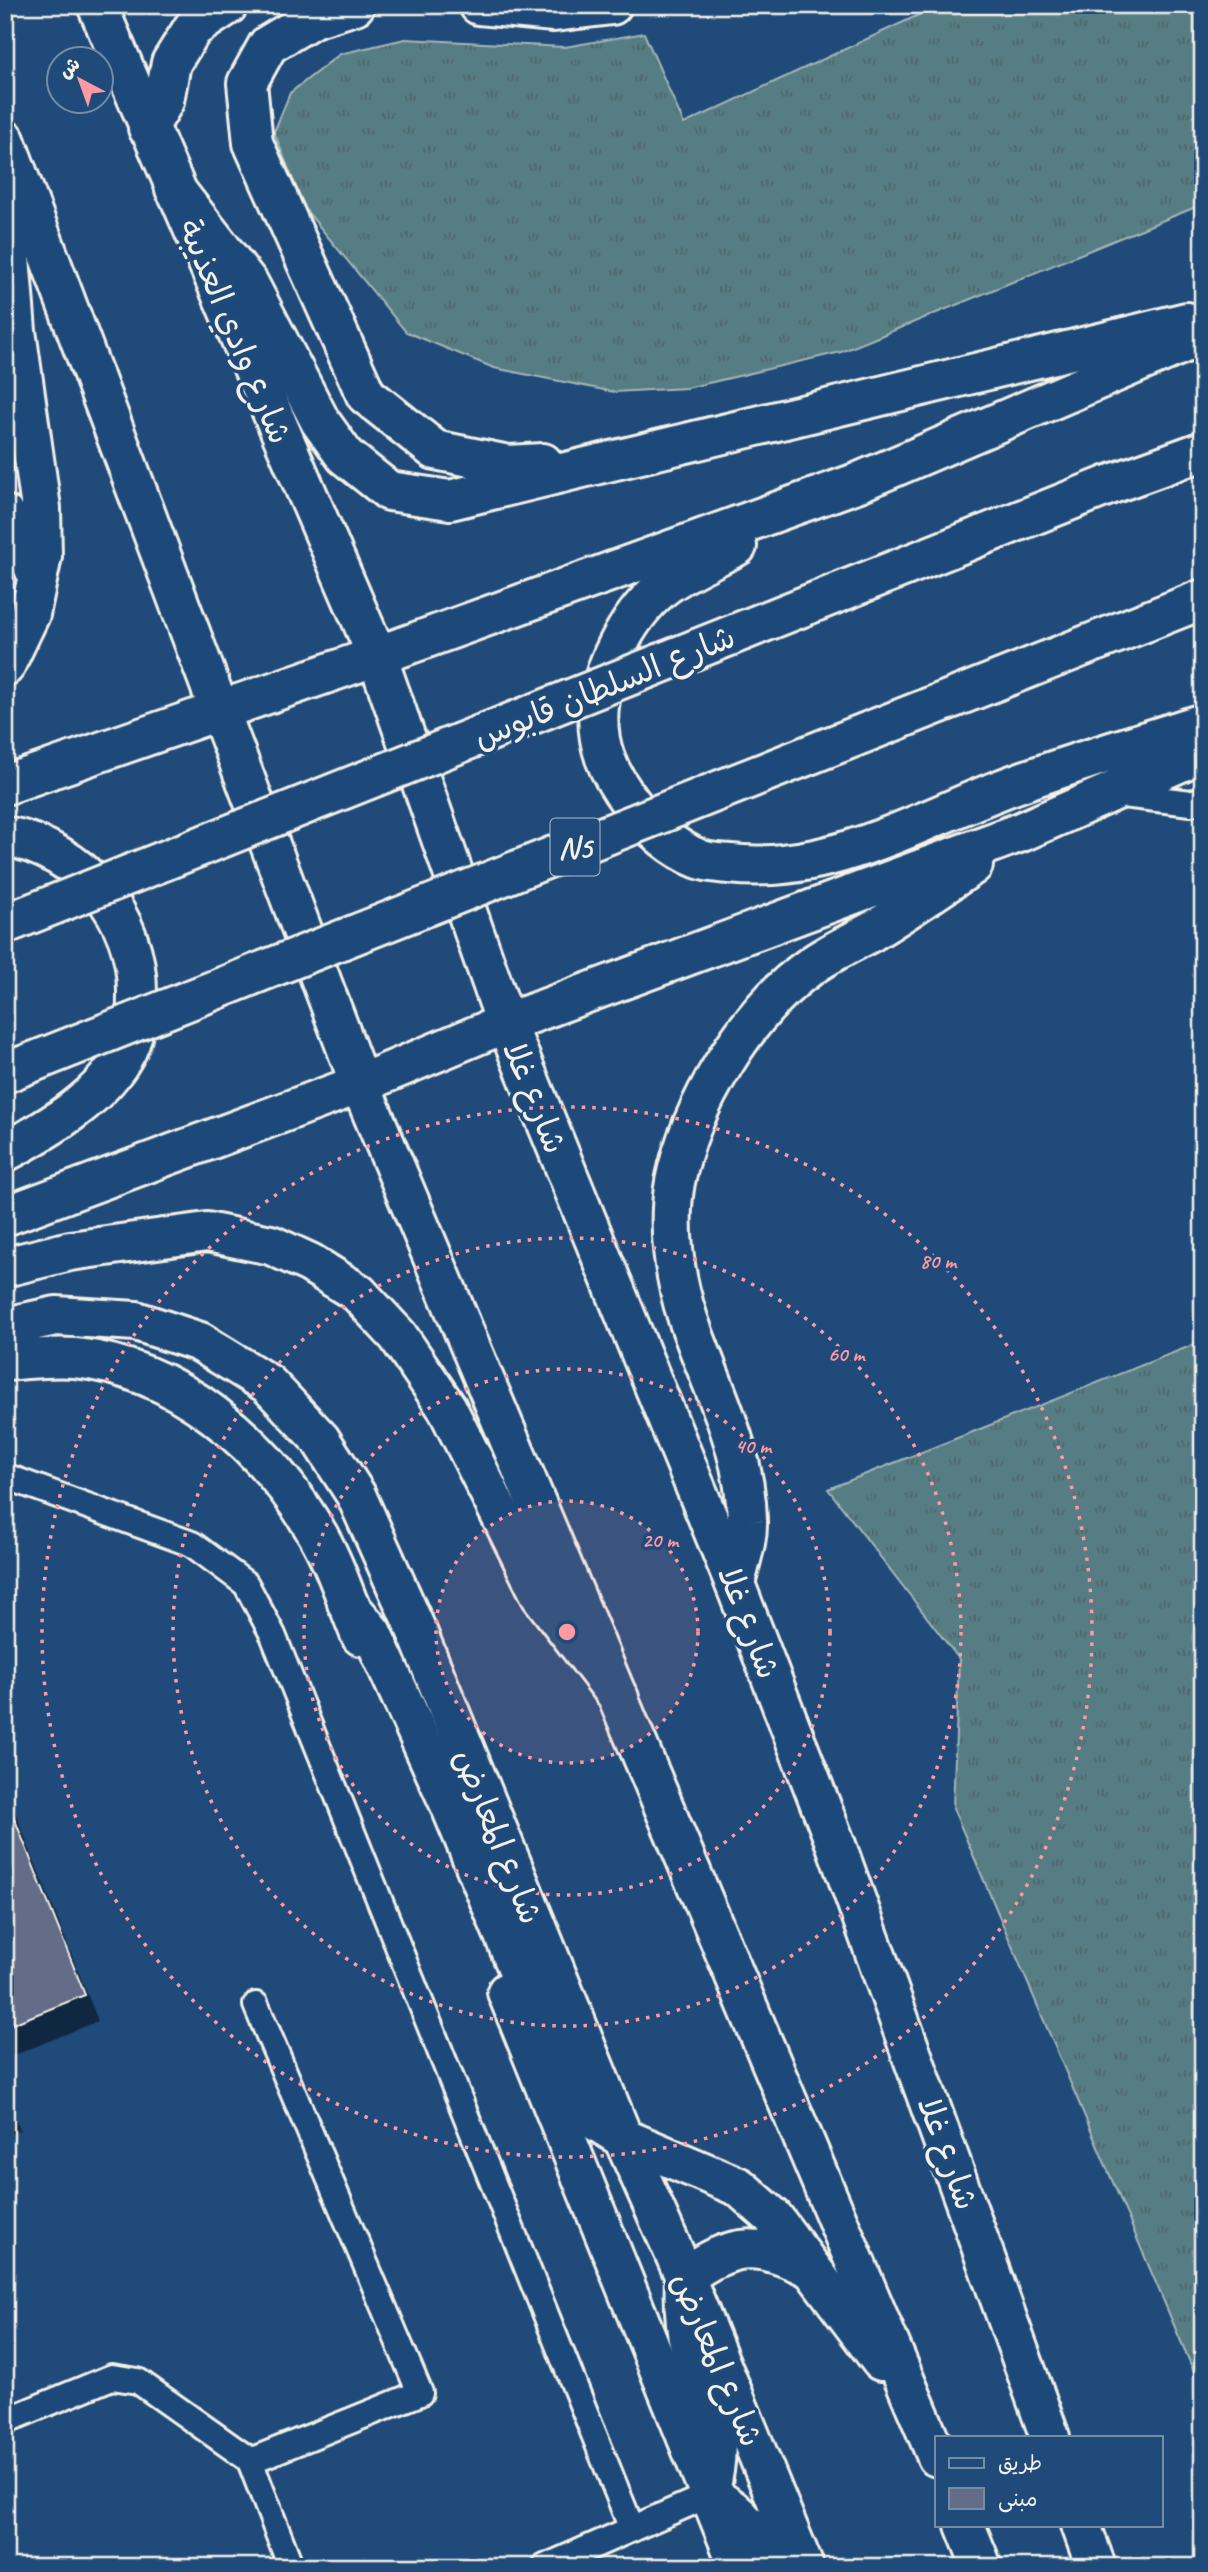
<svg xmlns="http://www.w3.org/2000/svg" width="1208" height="2572" viewBox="0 0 1208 2572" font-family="Caveat,'Playpen Sans Arabic',sans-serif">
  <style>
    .grass { fill: url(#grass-tufts); stroke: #a5b7b6; stroke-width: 2 }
    .shadow { fill: #0007 }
    .building { fill: #646d87; stroke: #f4f1e8; stroke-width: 2 }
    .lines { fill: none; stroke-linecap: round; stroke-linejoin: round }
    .service-casing { stroke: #f4f1e8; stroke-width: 30 }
    .minor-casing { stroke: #f4f1e8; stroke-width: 44 }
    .secondary-casing { stroke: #f4f1e8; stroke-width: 44 }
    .primary-casing { stroke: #f4f1e8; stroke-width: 44 }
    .trunk-casing { stroke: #f4f1e8; stroke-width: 44 }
    .service { stroke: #1f4a7a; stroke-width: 24 }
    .minor { stroke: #1f4a7a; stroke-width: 38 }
    .secondary { stroke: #1f4a7a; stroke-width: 38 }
    .primary { stroke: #1f4a7a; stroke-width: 38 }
    .trunk { stroke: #1f4a7a; stroke-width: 38 }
    .trunk-bridge-casing { stroke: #f4f1e8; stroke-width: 44; stroke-linecap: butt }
    .trunk-bridge { stroke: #1f4a7a; stroke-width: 38 }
    .ring { fill: none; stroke: #ff9aa2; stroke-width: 3.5; stroke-dasharray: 3.5 7 }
    .labels { text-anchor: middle; stroke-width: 7; stroke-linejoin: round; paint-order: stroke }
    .shield { fill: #1f4a7a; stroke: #b4bfc7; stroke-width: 2 }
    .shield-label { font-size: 32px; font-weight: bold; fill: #f4f1e8 }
    .street-label { font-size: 33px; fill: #f4f1e8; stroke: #1f4a7a }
    .centre { fill: #ff9aa2; stroke: #1f4a7a; stroke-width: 3.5 }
    .ring-label { font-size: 21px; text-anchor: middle; font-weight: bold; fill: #ff9aa2; stroke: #1f4a7a; stroke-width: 7; stroke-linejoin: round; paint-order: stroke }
  </style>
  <defs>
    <pattern id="grass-tufts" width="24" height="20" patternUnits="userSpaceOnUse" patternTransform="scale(1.75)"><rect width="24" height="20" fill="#567d84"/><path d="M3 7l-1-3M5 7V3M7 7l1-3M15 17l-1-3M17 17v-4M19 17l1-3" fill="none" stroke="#506568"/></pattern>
  </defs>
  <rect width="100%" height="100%" fill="#1f4a7a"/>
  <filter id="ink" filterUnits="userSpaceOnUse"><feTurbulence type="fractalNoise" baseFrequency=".0143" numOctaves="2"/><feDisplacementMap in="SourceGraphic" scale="14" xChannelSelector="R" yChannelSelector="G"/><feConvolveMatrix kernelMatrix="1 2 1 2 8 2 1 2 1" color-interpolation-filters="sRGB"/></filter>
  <g filter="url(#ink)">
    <path class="grass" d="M940 5H1203V204L841 352 687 388 614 392 494 368 406 332 305 209 274 132 290 93 340 54 405 39 565 47 644 33 684 124Z
      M1203 1341V2393L953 1808 959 1659 828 1489Z"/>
    <path class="shadow" d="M5 1787 98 2021 5 2059Z
      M5 2093 20 2130 5 2136Z"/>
    <path class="building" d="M5 1795 85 1995 5 2027Z"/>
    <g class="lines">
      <g class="service-casing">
        <path id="service" d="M1114 794 1191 803 1203 799
          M5 1476 192 1544 246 1584 273 1635 632 2529
          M256 2005 420 2393 250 2461 291 2567
          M5 2421 112 2377 138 2381 251 2461
          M545 2567 709 2495"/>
      </g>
      <g class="minor-casing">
        <path id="minor" d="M479 5 554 12 612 5
          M148 128 164 101 171 63 193 28 228 5"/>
      </g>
      <g class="secondary-casing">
        <path id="secondary" d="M5 1327 56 1316 136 1321 200 1342 268 1384 320 1439 356 1495 418 1634 623 2138 685 2277 804 2567
          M5 1361C27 1359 53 1356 75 1358 177 1368 263 1443 314 1528 334 1560 346 1600 361 1636
          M507 1992 739 2567
          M713 2497C744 2513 758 2538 776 2567"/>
      </g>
      <g class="primary-casing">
        <path id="primary" d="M97 5 377 656 506 1023 735 1584 836 1845 1050 2437
          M5 140 360 1084 937 2457
          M347 1603 372 1633 451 1807 542 2027 574 2093 596 2121 623 2138 739 2187 773 2217 881 2361
          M709 2495C727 2426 705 2410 690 2347 684 2324 684 2300 685 2277 734 2241 758 2242 812 2269
          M965 2525 982 2567
          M1081 2525 1096 2567"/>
      </g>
      <g class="trunk-casing">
        <path id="trunk" d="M355 5 313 18 268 45 247 83 253 143 366 395 435 450 509 465 543 463
          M175 189 249 284 320 421 345 456 389 491 450 500 1187 322
          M5 195 16 331 41 508 42 556 30 614 5 666
          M1109 485 1203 451
          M5 515 19 534 37 575
          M737 546C714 558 688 569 667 584 631 611 604 661 599 706 595 744 608 773 631 803 649 827 670 847 699 859 708 863 720 863 730 864 827 875 914 823 1002 789 1067 764 1136 745 1203 723
          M1145 622 1203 599
          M5 785 377 656 859 482 1203 335
          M5 836C82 850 138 916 137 994 137 1015 136 1031 127 1050 103 1097 50 1128 5 1152
          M5 1216 360 1084 506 1023 1021 832 1203 752
          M5 1267 70 1251 207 1232 271 1245 310 1263 358 1293 398 1336 447 1408 541 1596 619 1698
          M735 1584C739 1564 748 1541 747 1521 746 1448 711 1386 688 1319 674 1277 667 1226 675 1182 690 1106 747 1011 811 966 829 953 851 943 871 932 906 911 939 888 973 865"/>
      </g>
      <use href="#service" class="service"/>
      <use href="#minor" class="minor"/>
      <use href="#secondary" class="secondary"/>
      <use href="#primary" class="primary"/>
      <use href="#trunk" class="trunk"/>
      <g class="trunk-bridge-casing">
        <path id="trunk-bridge" d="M5 924 1109 485
          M5 1073 1145 622"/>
      </g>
      <use href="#trunk-bridge" class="trunk-bridge"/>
    </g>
  </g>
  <circle cx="567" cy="1632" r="131" fill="#ff9aa2" fill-opacity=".12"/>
  <g class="ring">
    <circle cx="567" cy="1632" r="131"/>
    <circle cx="567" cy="1632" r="263"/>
    <circle cx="567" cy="1632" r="394"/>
    <circle cx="567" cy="1632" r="525"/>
  </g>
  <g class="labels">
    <rect class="shield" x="550.5" y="818.5" width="49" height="57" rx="5"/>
    <g class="shield-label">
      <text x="575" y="858">N5</text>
    </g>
    <g class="street-label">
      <text transform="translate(236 331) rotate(67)" y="12">شارع وادي العذيبة</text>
      <text transform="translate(604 686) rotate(-22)" y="12">شارع السلطان قابوس</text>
      <text transform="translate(536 1097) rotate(68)" y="12">شارع غلا</text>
      <text transform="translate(750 1622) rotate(69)" y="12">شارع غلا</text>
      <text transform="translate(499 1836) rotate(68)" y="12">شارع المعارض</text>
      <text transform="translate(949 2153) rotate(70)" y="12">شارع غلا</text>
      <text transform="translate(718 2359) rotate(67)" y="12">شارع المعارض</text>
    </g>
  </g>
  <circle cx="567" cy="1632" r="10" class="centre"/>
  <g class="ring-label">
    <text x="938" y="1268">80 m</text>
    <text x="846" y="1361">60 m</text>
    <text x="753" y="1453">40 m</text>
    <text x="660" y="1547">20 m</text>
  </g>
  <rect width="1208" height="2572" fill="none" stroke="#1f4a7a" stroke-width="28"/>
  <rect x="14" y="14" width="1180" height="2544" fill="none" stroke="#f4f1e8" stroke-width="2.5" filter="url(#ink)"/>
  <rect x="935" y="2436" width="228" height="91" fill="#1f4a7a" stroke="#748da6" stroke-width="2"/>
  <rect x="949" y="2458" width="35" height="10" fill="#1f4a7a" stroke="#748da6" stroke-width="2"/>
  <text x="998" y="2470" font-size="21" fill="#f4f1e8">طريق</text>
  <rect x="949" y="2488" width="35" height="21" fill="#646d87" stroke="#748da6" stroke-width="2"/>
  <text x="998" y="2506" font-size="21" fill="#f4f1e8">مبنى</text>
  <g transform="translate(80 80) rotate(319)"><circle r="33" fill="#1f4a7a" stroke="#748da6" stroke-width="2"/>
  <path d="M0-5L12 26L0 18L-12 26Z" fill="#ff9aa2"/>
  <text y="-10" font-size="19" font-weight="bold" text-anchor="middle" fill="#f4f1e8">ش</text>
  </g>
</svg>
